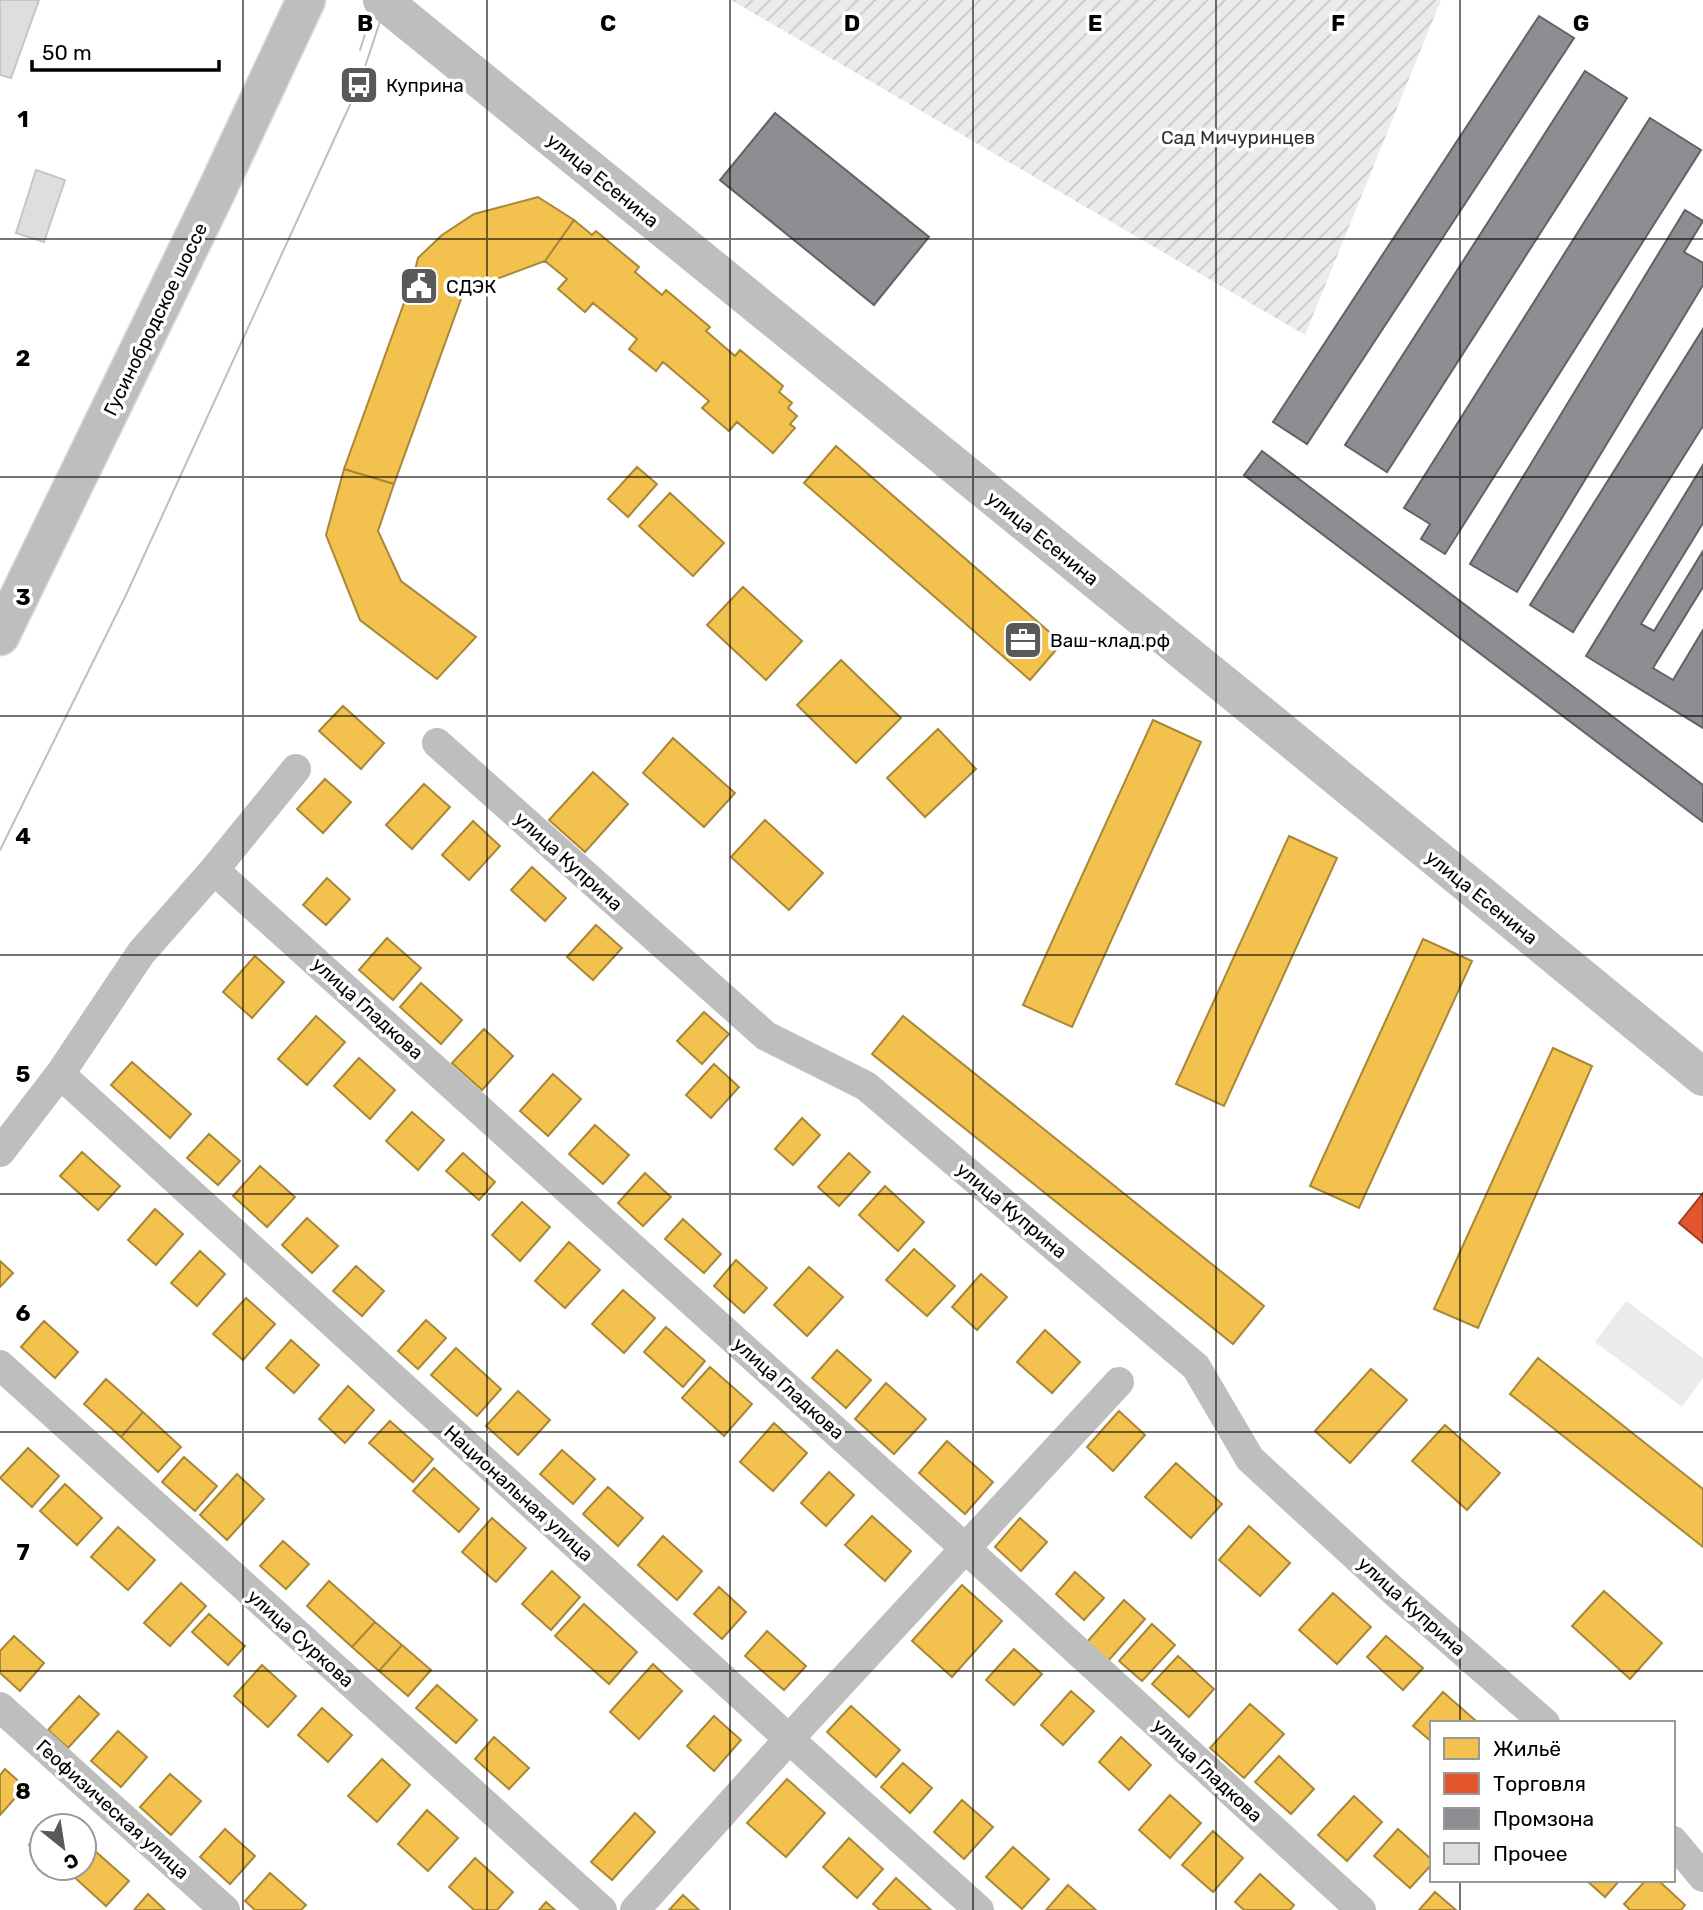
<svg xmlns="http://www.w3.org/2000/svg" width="1703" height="1910" viewBox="0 0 1703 1910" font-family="Rubik,sans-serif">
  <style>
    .garden { fill: url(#garden-furrows) }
    .pitch { fill: #ebebeb }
    .homes { fill: #f2c14e; stroke: #a98737; stroke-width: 2 }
    .shops { fill: #e4572e; stroke: #a03d20; stroke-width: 2 }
    .industry { fill: #8d8d92; stroke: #636366; stroke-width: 2 }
    .building { fill: #dedede; stroke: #c6c6c6; stroke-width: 2 }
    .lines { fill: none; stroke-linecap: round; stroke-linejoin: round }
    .primary-casing { stroke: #dbdbdb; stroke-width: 41 }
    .minor { stroke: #bebebe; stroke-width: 30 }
    .tertiary { stroke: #bebebe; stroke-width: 38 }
    .primary { stroke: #bebebe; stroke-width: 38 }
    .tram { stroke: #bebebe; stroke-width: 2 }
    .grid { fill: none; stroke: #000; stroke-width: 2; stroke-opacity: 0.55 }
    .labels { text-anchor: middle; stroke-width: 7; stroke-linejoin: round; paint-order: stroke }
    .poi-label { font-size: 19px; fill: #000; stroke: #fff; text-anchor: start }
    .park-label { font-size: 19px; fill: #313131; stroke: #fff }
    .street-label { font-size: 19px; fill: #000; stroke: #fff }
    .grid-label { font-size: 23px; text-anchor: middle; font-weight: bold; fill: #000; stroke: #fff; stroke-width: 7; stroke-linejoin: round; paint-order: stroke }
  </style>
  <defs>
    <pattern id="garden-furrows" width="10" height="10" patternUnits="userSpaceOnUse" patternTransform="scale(1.75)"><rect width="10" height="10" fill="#ebebeb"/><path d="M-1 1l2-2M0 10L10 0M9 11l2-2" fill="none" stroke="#c8c8c8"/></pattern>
  </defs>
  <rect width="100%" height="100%" fill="#fff"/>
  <path class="garden" d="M731 0H1441L1305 335Z"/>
  <path class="pitch" d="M1626 1301 1703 1358V1378L1682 1407 1595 1342Z"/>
  <path class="homes" d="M538 197 574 220 545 261 464 291 394 484 344 469 413 278 418 258 442 235 474 214Z
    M574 220 592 235 596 231 639 267 635 272 662 295 666 290 710 327 706 331 735 356 740 350 783 386 779 392 792 403 788 408 797 416 790 424 795 428 773 453 737 422 729 431 702 408 709 401 663 362 656 371 629 349 637 339 593 303 585 312 558 289 567 279 545 261Z
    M836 446 1062 643 1030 680 804 483Z
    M637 467 657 484 628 517 608 499Z
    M344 469 394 484 378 531 401 581 476 637 437 679 360 620 326 535Z
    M670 493 724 543 693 576 639 526Z
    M743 587 802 641 766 680 707 625Z
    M841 660 901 718 856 763 797 705Z
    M343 706 384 743 361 769 319 731Z
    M1153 720 1201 742 1072 1027 1023 1005Z
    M938 729 976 769 925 817 887 778Z
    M673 738 735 793 704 827 643 773Z
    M593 772 628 804 585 852 549 820Z
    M325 779 351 802 323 833 297 809Z
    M424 784 450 807 412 849 386 825Z
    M765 820 823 873 789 910 731 857Z
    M473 821 500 846 469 880 442 855Z
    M1289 836 1337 858 1224 1106 1176 1084Z
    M532 867 566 898 545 921 511 890Z
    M327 878 350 899 326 925 303 905Z
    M596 925 622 948 593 980 567 957Z
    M387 938 421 968 393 1000 359 970Z
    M1423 939 1472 961 1359 1208 1310 1186Z
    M255 956 284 982 252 1018 223 992Z
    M421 983 462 1020 441 1044 400 1007Z
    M704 1012 729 1034 702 1064 677 1041Z
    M316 1016 345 1042 307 1085 278 1059Z
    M903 1016 1264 1306 1233 1344 872 1054Z
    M484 1029 513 1056 482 1090 452 1063Z
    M1553 1048 1592 1066 1478 1328 1434 1309Z
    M1553 1048 1592 1066 1478 1328 1434 1309Z
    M359 1058 395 1090 370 1119 334 1086Z
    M132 1062 191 1114 170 1138 111 1085Z
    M714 1064 739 1087 711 1118 686 1095Z
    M553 1074 581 1099 548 1136 520 1111Z
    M412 1112 444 1140 418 1170 386 1141Z
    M802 1118 820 1135 793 1165 775 1149Z
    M595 1125 629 1155 603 1184 569 1154Z
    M209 1134 240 1161 218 1185 187 1158Z
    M82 1152 120 1186 98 1210 60 1176Z
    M463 1153 495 1182 479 1200 446 1171Z
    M849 1153 870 1172 839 1206 818 1187Z
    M260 1166 295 1197 267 1227 233 1196Z
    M645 1173 671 1197 643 1226 618 1203Z
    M885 1186 924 1222 898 1251 859 1215Z
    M522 1202 550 1227 520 1261 492 1235Z
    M155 1209 183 1234 156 1265 128 1240Z
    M307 1218 338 1246 312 1273 282 1245Z
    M683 1219 721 1254 704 1273 665 1239Z
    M569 1242 600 1270 565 1308 535 1281Z
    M914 1249 955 1286 927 1316 886 1280Z
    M200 1251 225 1274 197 1306 171 1283Z
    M736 1260 767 1288 744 1313 714 1286Z
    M0 1261 13 1273 0 1287Z
    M356 1266 384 1291 362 1316 333 1291Z
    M809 1267 843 1297 807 1336 774 1305Z
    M981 1274 1007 1297 977 1330 952 1307Z
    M623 1290 655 1318 624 1353 592 1324Z
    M246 1298 275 1324 243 1360 213 1334Z
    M426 1320 446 1338 418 1369 398 1351Z
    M44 1321 78 1352 55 1378 21 1347Z
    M666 1327 705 1361 683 1387 644 1352Z
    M1045 1330 1080 1362 1052 1393 1017 1362Z
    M291 1340 319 1365 294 1393 266 1368Z
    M456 1348 501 1389 477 1416 431 1375Z
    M837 1350 871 1380 846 1408 812 1378Z
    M1538 1358 1703 1489V1547L1510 1394Z
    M710 1367 752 1404 724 1436 682 1398Z
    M1371 1369 1407 1400 1350 1463 1315 1431Z
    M106 1379 143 1412 121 1437 84 1404Z
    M886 1383 926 1419 894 1454 855 1419Z
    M348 1386 374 1410 345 1443 319 1419Z
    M518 1391 550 1420 518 1455 486 1426Z
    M1119 1411 1145 1435 1113 1471 1087 1447Z
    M143 1412 181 1447 158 1472 121 1437Z
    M390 1421 433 1459 413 1482 369 1443Z
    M774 1423 807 1453 773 1491 740 1462Z
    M1445 1425 1500 1473 1467 1510 1412 1461Z
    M947 1441 993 1482 965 1514 919 1473Z
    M28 1448 59 1476 32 1507 0 1478Z
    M562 1450 595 1479 573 1504 540 1474Z
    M184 1457 217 1486 195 1511 162 1482Z
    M1176 1463 1222 1504 1191 1538 1145 1497Z
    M434 1468 479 1509 459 1532 413 1491Z
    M829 1472 854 1495 826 1526 801 1503Z
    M237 1474 264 1499 227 1540 200 1515Z
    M65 1484 102 1518 77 1545 40 1511Z
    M608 1487 643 1518 618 1546 583 1514Z
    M872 1516 911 1551 885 1581 845 1545Z
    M492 1518 526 1548 496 1582 462 1552Z
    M1020 1518 1047 1542 1021 1571 995 1547Z
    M1249 1526 1290 1563 1260 1596 1219 1560Z
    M118 1527 155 1560 128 1590 91 1557Z
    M663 1536 702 1571 677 1600 638 1565Z
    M283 1541 309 1564 286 1589 260 1566Z
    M552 1571 580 1597 551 1630 522 1604Z
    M1075 1572 1104 1598 1084 1620 1056 1594Z
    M329 1581 375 1622 352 1647 307 1606Z
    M181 1583 206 1606 170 1646 144 1623Z
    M962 1585 1002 1621 952 1677 912 1641Z
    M719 1587 746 1612 722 1639 694 1614Z
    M1604 1591 1662 1643 1630 1679 1572 1626Z
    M1333 1593 1371 1627 1337 1664 1299 1630Z
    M1124 1600 1145 1619 1108 1661 1087 1642Z
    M584 1604 637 1652 609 1684 555 1636Z
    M209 1614 245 1646 228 1665 192 1632Z
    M375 1622 402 1645 379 1671 352 1647Z
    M1152 1624 1175 1645 1142 1681 1119 1661Z
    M767 1631 806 1666 784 1690 745 1656Z
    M14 1636 44 1663 20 1691 0 1673V1651Z
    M1386 1636 1423 1668 1403 1690 1367 1657Z
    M402 1645 431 1670 408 1696 379 1671Z
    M1014 1649 1042 1674 1014 1705 986 1680Z
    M1178 1656 1214 1689 1189 1717 1152 1684Z
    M653 1664 682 1691 639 1739 610 1712Z
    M262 1665 296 1696 268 1727 234 1696Z
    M437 1685 477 1720 456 1743 416 1708Z
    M1071 1691 1094 1711 1063 1745 1041 1725Z
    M1443 1692 1475 1720 1472 1723H1432V1742L1413 1726Z
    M79 1696 99 1714 68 1748 48 1730Z
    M1250 1704 1284 1734 1244 1778 1210 1748Z
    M851 1706 900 1750 876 1777 827 1732Z
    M322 1708 352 1735 328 1762 298 1735Z
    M714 1716 741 1740 714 1771 687 1746Z
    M118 1731 147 1757 121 1787 91 1761Z
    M494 1737 529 1768 509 1789 475 1759Z
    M1121 1737 1151 1765 1129 1790 1099 1762Z
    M1279 1756 1314 1789 1291 1814 1255 1782Z
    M382 1759 410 1785 377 1822 348 1796Z
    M903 1763 932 1788 910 1813 881 1787Z
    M5 1769 25 1787 0 1815V1775Z
    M170 1774 201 1801 171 1835 140 1807Z
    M787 1779 825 1813 786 1857 747 1823Z
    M1170 1795 1201 1823 1170 1858 1139 1830Z
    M1354 1796 1382 1822 1347 1861 1318 1835Z
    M962 1800 993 1827 964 1859 934 1832Z
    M427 1810 458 1838 428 1871 398 1844Z
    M635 1813 655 1832 612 1880 591 1862Z
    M55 1816 67 1826H46Z
    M225 1829 255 1856 230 1884 200 1857Z
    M1398 1829 1432 1860V1864L1410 1888 1374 1856Z
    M42 1831V1857L29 1845Z
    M1213 1831 1243 1858 1213 1892 1182 1865Z
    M849 1838 883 1869 857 1898 823 1867Z
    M1013 1847 1049 1879 1022 1909 986 1877Z
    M95 1851 129 1881 106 1906 73 1876 80 1868H84V1863Z
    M475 1858 513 1892 497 1910H474L449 1887Z
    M270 1873 306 1905 301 1910H255L245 1901Z
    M1260 1874 1294 1905 1290 1910H1244L1235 1902Z
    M896 1878 931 1910H880L873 1904Z
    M1586 1880H1620L1605 1897Z
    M1646 1880H1658L1685 1905 1681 1910H1630L1624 1904Z
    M1068 1885 1096 1910H1046Z
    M1435 1892 1456 1910H1419Z
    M148 1894 165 1910H134Z
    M683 1895 699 1910H669Z
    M546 1902 555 1910H539Z"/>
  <path class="shops" d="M1703 1193V1243L1679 1223Z"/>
  <path class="industry" d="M1539 16 1574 38 1307 444 1273 422Z
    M1585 71 1627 98 1387 472 1345 445Z
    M775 113 929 237 874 305 720 180Z
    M1650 118 1701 150 1445 554 1421 539 1430 524 1404 508Z
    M1685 210 1703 221 1684 252 1703 263V285L1517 592 1470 564Z
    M1703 329V426L1573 632 1530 605Z
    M1262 451 1703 785V822L1244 475Z
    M1703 465V523L1641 624 1654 631 1703 551V587L1653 668 1673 680 1703 630V728L1586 656Z"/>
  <path class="building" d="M0 0H39L11 78 0 75Z
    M36 170 65 180 44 242 16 233Z"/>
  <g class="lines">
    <g class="primary-casing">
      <path id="primary" d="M0 636 215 194 306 0"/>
    </g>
    <path class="minor" d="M437 743 766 1036 866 1086 1196 1367 1250 1459 1396 1593 1545 1723
      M214 870 966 1549 1361 1910
      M60 1074 789 1739 979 1910
      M0 1152 60 1074 141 953 214 870 296 769
      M0 1365 602 1910
      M0 1707 225 1910
      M1673 1841 1703 1877
      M635 1910 789 1739 1119 1382"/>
    <path class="tertiary" d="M382 0 1253 708 1703 1077"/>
    <use href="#primary" class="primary"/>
    <path class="tram" d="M360 50 376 0
      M0 850 126 595 359 85 387 0"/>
  </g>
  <path class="grid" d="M243 0V1910M487 0V1910M730 0V1910M973 0V1910M1216 0V1910M1460 0V1723M0 239H1703M0 477H1703M0 716H1703M0 955H1703M0 1194H1703M0 1432H1703M0 1671H1703M1460 1880V1910"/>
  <defs>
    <g id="bus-square" transform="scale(2.0125)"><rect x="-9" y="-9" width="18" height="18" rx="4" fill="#595959" stroke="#fff"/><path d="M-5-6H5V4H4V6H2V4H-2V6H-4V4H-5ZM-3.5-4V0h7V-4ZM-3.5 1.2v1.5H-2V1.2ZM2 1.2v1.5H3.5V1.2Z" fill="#fff"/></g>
    <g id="civic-square" transform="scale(2.0125)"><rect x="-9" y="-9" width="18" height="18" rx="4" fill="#595959" stroke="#fff"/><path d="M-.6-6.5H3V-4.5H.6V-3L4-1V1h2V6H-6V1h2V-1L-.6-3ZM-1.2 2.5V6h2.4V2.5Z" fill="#fff"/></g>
    <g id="office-square" transform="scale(2.0125)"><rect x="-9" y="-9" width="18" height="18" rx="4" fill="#595959" stroke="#fff"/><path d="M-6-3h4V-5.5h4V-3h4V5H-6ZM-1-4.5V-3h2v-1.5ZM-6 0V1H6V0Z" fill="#fff"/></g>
  </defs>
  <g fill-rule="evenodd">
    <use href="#bus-square" x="359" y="85"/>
    <use href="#civic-square" x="419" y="286"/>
    <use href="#office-square" x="1023" y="640"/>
  </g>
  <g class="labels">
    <g class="poi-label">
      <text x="386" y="92">Куприна</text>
      <text x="446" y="293">СДЭК</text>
      <text x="1050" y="647">Ваш-клад.рф</text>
    </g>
    <g class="park-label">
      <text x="1238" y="144">Сад Мичуринцев</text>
    </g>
    <g class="street-label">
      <text transform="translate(603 180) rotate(39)" y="7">улица Есенина</text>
      <text transform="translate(155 319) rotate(-64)" y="7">Гусинобродское шоссе</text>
      <text transform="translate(1043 538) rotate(39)" y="7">улица Есенина</text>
      <text transform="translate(569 861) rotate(42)" y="7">улица Куприна</text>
      <text transform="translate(1482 897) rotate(39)" y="7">улица Есенина</text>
      <text transform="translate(368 1008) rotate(42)" y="7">улица Гладкова</text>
      <text transform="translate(1012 1210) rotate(40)" y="7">улица Куприна</text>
      <text transform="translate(789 1388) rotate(42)" y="7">улица Гладкова</text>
      <text transform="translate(519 1493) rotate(42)" y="7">Национальная улица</text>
      <text transform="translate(1412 1606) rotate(42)" y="7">улица Куприна</text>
      <text transform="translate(301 1638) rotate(42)" y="7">улица Суркова</text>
      <text transform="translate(1208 1770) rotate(43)" y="7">улица Гладкова</text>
      <text transform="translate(113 1809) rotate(42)" y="7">Геофизическая улица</text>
    </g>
  </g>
  <g class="grid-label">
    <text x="365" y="31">B</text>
    <text x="608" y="31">C</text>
    <text x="852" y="31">D</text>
    <text x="1095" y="31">E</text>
    <text x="1338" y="31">F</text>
    <text x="1581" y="31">G</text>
    <text x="23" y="127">1</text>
    <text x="23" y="366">2</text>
    <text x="23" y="605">3</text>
    <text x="23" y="844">4</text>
    <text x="23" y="1082">5</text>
    <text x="23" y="1321">6</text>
    <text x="23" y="1560">7</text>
    <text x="23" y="1799">8</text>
  </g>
  <rect x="1430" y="1721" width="245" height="161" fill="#ffffff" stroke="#999999" stroke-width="2"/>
  <rect x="1444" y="1738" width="35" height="21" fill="#f2c14e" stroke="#999999" stroke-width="2"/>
  <text x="1493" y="1756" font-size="21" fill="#000000">Жильё</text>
  <rect x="1444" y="1773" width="35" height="21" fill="#e4572e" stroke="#999999" stroke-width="2"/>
  <text x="1493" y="1791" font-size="21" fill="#000000">Торговля</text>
  <rect x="1444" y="1808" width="35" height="21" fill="#8d8d92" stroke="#999999" stroke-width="2"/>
  <text x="1493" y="1826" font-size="21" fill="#000000">Промзона</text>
  <rect x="1444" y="1843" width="35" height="21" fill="#dedede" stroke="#999999" stroke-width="2"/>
  <text x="1493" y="1861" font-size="21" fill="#000000">Прочее</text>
  <g transform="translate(63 1847) rotate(150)"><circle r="33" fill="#ffffff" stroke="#999999" stroke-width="2"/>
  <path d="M0-5L12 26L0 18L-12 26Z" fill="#595959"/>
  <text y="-10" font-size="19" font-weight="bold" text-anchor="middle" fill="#000000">С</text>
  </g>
  <path d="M32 60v10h187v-10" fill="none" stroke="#000000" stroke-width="3.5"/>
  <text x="42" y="60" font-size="21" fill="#000000" stroke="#ffffff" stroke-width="5" paint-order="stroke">50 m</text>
</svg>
